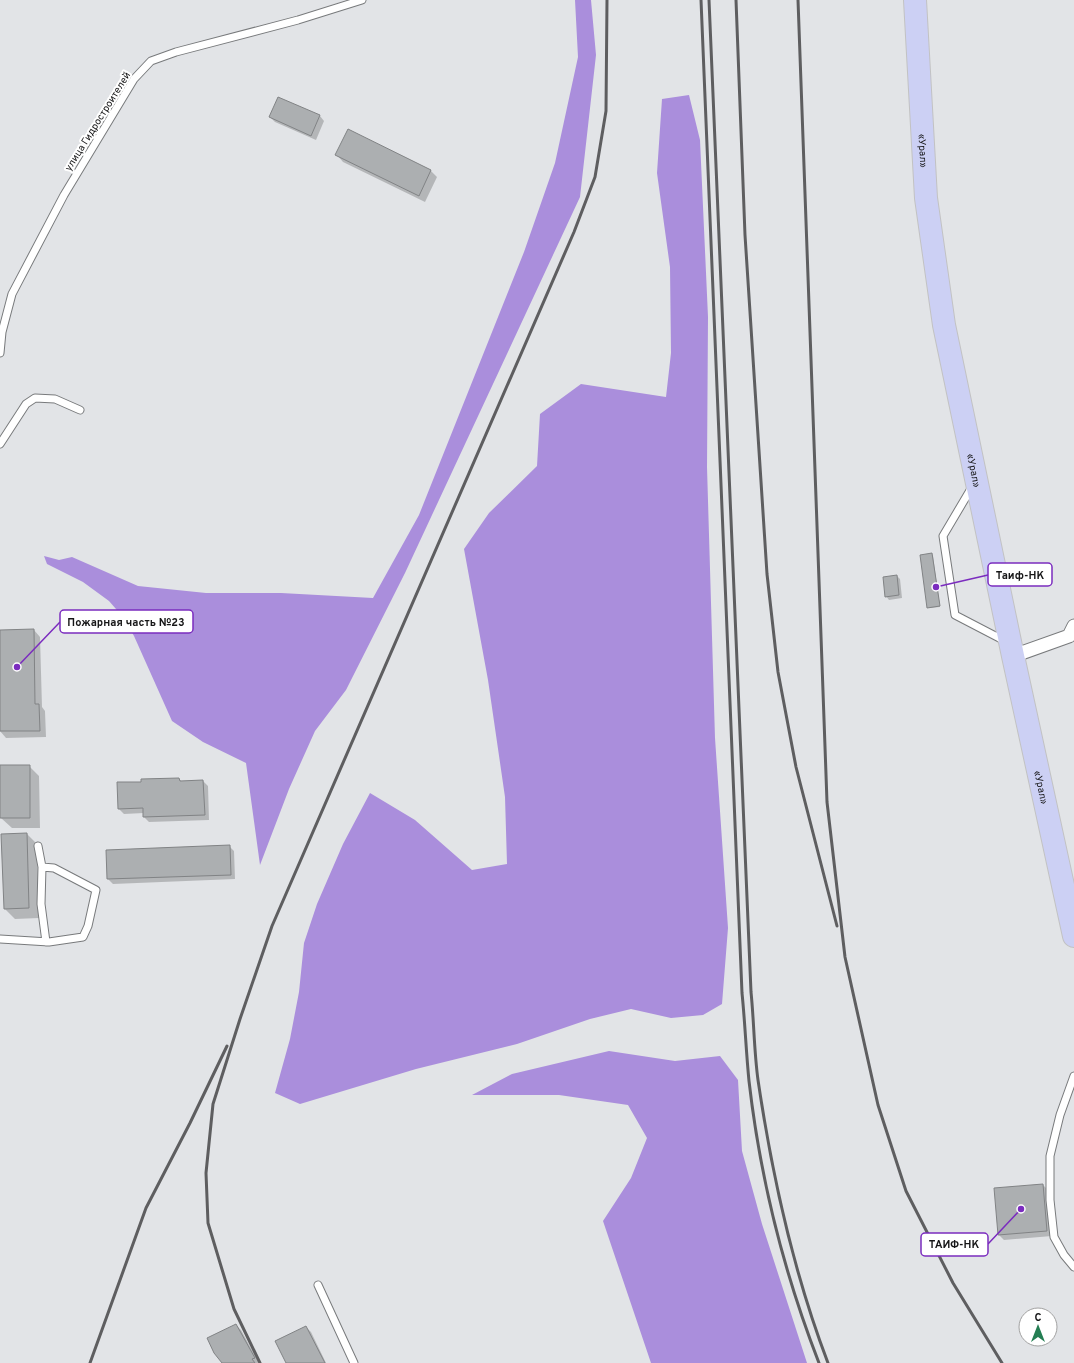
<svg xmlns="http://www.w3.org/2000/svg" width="1074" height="1363" viewBox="0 0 1074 1363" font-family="Overpass,sans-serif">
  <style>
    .forest { fill: #aa8edc }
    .shadow { fill: #0003 }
    .building { fill: #acafb1; stroke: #818385 }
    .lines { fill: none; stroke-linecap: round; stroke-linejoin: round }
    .service-casing { stroke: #787a7c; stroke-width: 9 }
    .minor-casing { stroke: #787a7c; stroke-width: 15 }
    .trunk-casing { stroke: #c2c2c3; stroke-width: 24 }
    .service { stroke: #fff; stroke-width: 7 }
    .minor { stroke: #fff; stroke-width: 13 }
    .trunk { stroke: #ccd0f4; stroke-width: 22 }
    .rail { stroke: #5e5e60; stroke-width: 3 }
    .labels { text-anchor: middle; stroke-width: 4; stroke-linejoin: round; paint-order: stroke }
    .street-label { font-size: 10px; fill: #161617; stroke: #fff }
    .leader { fill: none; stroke: #7b2cbf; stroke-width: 1.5 }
    .callout-dot { fill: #7b2cbf; stroke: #fff; stroke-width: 1.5 }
    .callout { fill: #fff; stroke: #7b2cbf; stroke-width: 1.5 }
    .callout-label { font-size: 11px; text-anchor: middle; font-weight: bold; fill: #161617 }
  </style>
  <rect width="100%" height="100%" fill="#e2e4e7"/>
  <path class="forest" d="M575 0H591L596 55 580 197 405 573 346 690 315 731 289 789 260 865 246 763 203 742 172 721 134 636 123 617 109 601 83 582 47 564 44 556 59 560 72 557 138 586 206 593H281L373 598 419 515 524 252 555 163 578 57Z
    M689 95 700 140 708 317 707 467 715 738 728 928 722 1004 703 1015 671 1018 631 1009 590 1019 517 1044 416 1069 300 1104 275 1093 290 1039 299 992 304 943 317 904 343 844 370 793 415 820 472 870 507 864 505 797 488 680 464 549 489 513 537 466 540 414 581 384 666 397 671 353 670 267 657 173 662 99Z
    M609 1051 675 1061 720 1056 738 1080 742 1151 762 1224 807 1363H651L603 1221 631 1178 647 1138 628 1105 559 1095H472L512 1074Z"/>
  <path class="shadow" d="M279 98 320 116 324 121 316 140 275 122 270 117Z
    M349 131 431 171 437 177 425 202 343 162 337 155Z
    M932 554 933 556 940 607 929 608 928 607Z
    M897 576 900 579 902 598 889 600 886 596Z
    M34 630 40 637 42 707 45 711 46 737 6 738 0 731V631Z
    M29 766 39 776 40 828H12L1 818Z
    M179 779 181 781H203L208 786 209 820 149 822 144 817V813L124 814 119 809 142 783Z
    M27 834 37 844 39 918 15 919 5 909Z
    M229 846 234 851 235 879 113 884 108 879Z
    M1043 1185 1048 1190 1052 1236 1004 1240 999 1235Z
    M236 1325 241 1330 259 1363H224Z
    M306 1327 311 1332 326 1363H287Z"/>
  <path class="building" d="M278 97 320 115 311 136 269 117Z
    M348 129 431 170 419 196 335 155Z
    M932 553 940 606 927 608 920 555Z
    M897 575 899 595 885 597 883 577Z
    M34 629 35 704H39L40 731H0V630Z
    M0 765H30V818H0Z
    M179 778 180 781 203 780 205 815 143 817V808L118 809 117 782H141V779Z
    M27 833 29 908 4 909 1 834Z
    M230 845 231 875 107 879 106 850Z
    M1043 1184 1047 1231 998 1235 994 1188Z
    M236 1324 255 1358 252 1359 255 1363H222L214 1353 207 1338Z
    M306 1326 325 1363H286L275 1341Z"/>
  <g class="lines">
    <g class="service-casing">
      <path id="service" d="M0 353 2 332 12 294 64 195 134 79 151 61 176 52 298 20 362 0
        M0 444 26 404 35 398 55 399 80 410
        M972 487 943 536 955 615 1005 641
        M42 867 41 904 46 942
        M0 939 49 942 83 937 88 926 96 890 54 868 42 867 38 846
        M1074 1076 1060 1115 1050 1156V1200L1054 1237 1064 1255 1074 1267
        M318 1285 354 1363"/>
    </g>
    <g class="minor-casing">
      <path id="minor" d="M1013 656 1069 636 1074 626"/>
    </g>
    <g class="trunk-casing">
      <g id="trunk">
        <path id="s1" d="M915 0 926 198 944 325 1013 656 1074 936"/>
      </g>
    </g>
    <use href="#service" class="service"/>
    <use href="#minor" class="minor"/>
    <use href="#trunk" class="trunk"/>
    <path class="rail" d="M701 0 742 993C745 1022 746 1051 749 1081 760 1177 784 1273 819 1363
      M709 0 751 992C754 1021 754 1051 758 1080 772 1175 794 1274 828 1363
      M736 0 745 235 767 574 778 672 796 767 837 926
      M798 0 827 802 845 957 878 1105 906 1191 953 1283 1002 1363
      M90 1363 146 1208 190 1123 227 1046
      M260 1363 234 1309 208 1223 206 1173 213 1104 240 1019 272 926 574 232 595 177 606 111 607 0"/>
  </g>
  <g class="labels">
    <g class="street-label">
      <text transform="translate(97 121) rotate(-58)" y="4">улица Гидростроителей</text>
      <text dy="4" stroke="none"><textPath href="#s1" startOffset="151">«Урал»</textPath></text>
      <text dy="4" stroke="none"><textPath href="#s1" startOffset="475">«Урал»</textPath></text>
      <text dy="4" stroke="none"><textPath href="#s1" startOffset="799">«Урал»</textPath></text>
    </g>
  </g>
  <path class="leader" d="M936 587L988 575M17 667L60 622M1021 1209L988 1244"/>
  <g class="callout-dot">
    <circle cx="936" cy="587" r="4"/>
    <circle cx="17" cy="667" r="4"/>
    <circle cx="1021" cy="1209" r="4"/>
  </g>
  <g class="callout">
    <rect x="988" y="563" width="64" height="23" rx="4"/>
    <rect x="60" y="610" width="133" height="23" rx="4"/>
    <rect x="921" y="1233" width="67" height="23" rx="4"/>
  </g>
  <g class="callout-label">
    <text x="1020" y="579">Таиф-НК</text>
    <text x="126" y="626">Пожарная часть №23</text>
    <text x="954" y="1248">ТАИФ-НК</text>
  </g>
  <g transform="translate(1038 1327)"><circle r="19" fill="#ffffff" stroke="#a2a2a2"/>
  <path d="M0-3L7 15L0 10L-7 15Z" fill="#247e53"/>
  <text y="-6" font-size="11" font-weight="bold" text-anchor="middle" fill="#161617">С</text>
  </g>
</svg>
